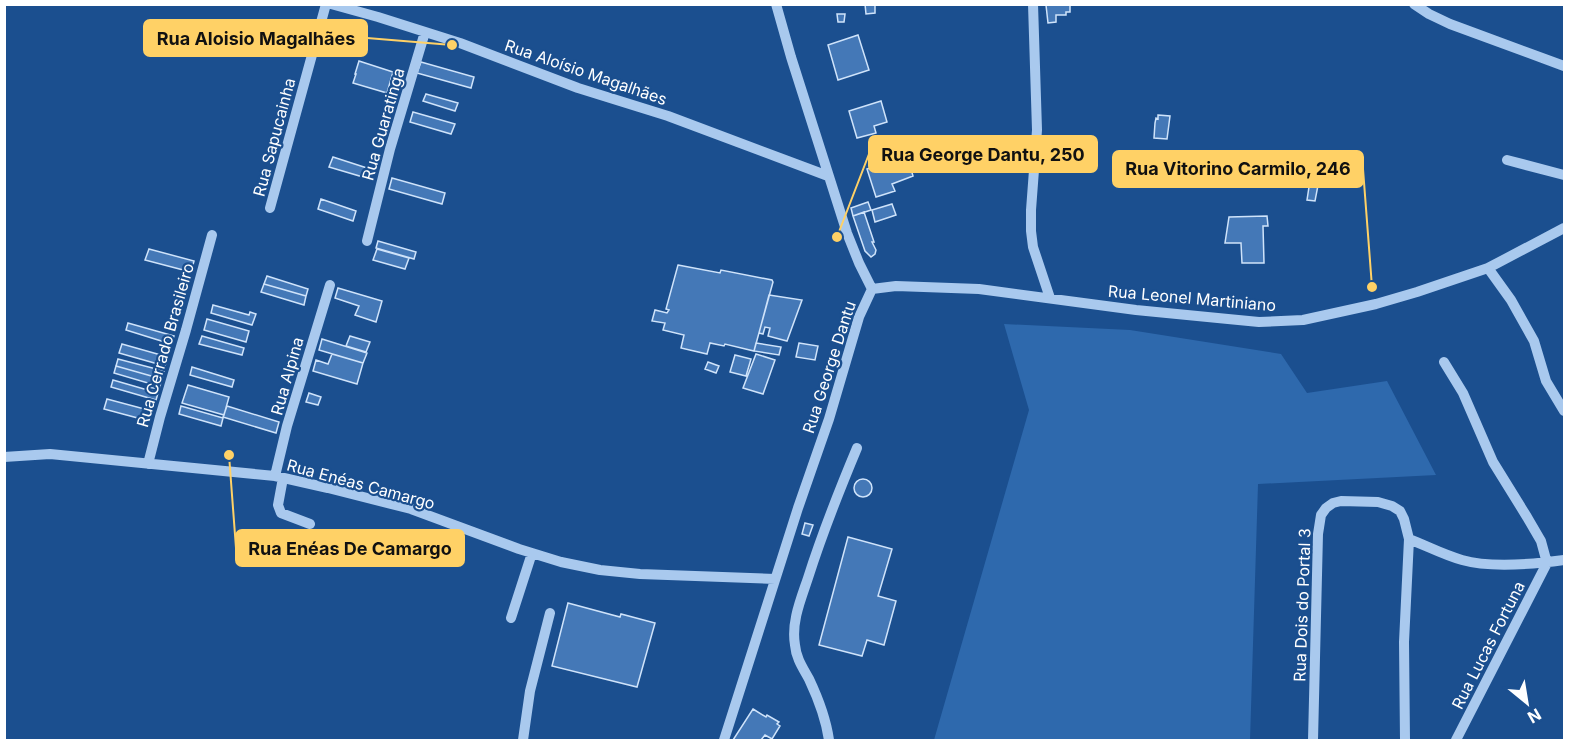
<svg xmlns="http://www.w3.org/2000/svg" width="1569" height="745" viewBox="0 0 1569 745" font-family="Inter,sans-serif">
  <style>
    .green { fill: #2e69ad }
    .building { fill: #4478b7; stroke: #cfe3fa; stroke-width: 1.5 }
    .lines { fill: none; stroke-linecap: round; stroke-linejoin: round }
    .minor { stroke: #a9c9ee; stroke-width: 10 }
    .labels { text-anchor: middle; stroke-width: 4.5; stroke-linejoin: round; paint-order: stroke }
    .street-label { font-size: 16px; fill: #fff; stroke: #1b4f8f }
    .leader { fill: none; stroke: #ffd166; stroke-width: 2 }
    .callout-dot { fill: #ffd166; stroke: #1b4f8f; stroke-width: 2 }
    .callout { fill: #ffd166; stroke: #ffd166; stroke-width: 2 }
    .callout-label { font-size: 18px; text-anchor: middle; font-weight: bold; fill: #111 }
  </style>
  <rect width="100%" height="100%" fill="#1b4f8f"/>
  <path class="green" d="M1004 324 1130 330 1281 354 1307 393 1387 381 1436 475 1258 484 1250 740H934L1029 410Z"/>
  <path class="building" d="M865 4 875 5V13L866 14Z
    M1046 5H1070V12H1066V15H1056V22L1048 23Z
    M837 14H845L844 22H838Z
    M858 35 869 70 838 80 828 45Z
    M359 61 393 72 387 93 353 83 356 74H355Z
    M421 62 474 77 471 88 417 73Z
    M426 94 458 103 455 111 423 101Z
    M881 101 887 122 874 126 876 133 857 138 849 111Z
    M413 112 455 124 451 134 410 122Z
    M1158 115 1170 116 1167 139 1154 138 1155 123 1156 118 1158 119Z
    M333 157 367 168 363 177 329 167Z
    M899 159 900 161 908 159 913 176 892 184 895 191 876 197 867 169Z
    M1311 174 1320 175 1315 201 1307 200Z
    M392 178 445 193 442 204 389 189Z
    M321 199 356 211 353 221 318 209Z
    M868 202 871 210 853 216 851 208Z
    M892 204 896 215 875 222 872 210Z
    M864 212 874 242H872L876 250 875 254 871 257 865 251 853 216Z
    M1267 216 1268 226H1263L1264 263H1242L1241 243H1225L1229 217Z
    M378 241 416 252 414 259 376 248Z
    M149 249 194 261 191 272 145 260Z
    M377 249 409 258 405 269 373 260Z
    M678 265 720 273 721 270 772 280 773 282 754 351 725 344 724 346 710 343 707 354 681 348 684 335 663 330 665 323 652 321 655 310 667 313 669 310 666 309Z
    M267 276 308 289 306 296 264 284Z
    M264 284 306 296 304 305 261 292Z
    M338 288 382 301 376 322 355 315 359 306 335 298Z
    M769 295 802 300 787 341 768 336 770 328 765 327 763 334 759 333Z
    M213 305 249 315 250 312 256 314 252 325 211 313Z
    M207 319 249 331 246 342 204 330Z
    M128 323 174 336 171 344 126 330Z
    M202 336 244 348 242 355 199 344Z
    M350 336 370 342 366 352 346 346Z
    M322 339 367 353 363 363 319 350Z
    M756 343 781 347 779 355 754 351Z
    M799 343 818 346 815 360 796 357Z
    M122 344 168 357 165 366 119 353Z
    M332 354 363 363 357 384 313 371 316 360 328 364Z
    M756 354 775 360 763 394 743 388Z
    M735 355 751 359 746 376 730 372Z
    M118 359 164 371 162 379 116 366Z
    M708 362 719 366 716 373 705 369Z
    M116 366 162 379 159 389 147 387 148 383 114 373Z
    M192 367 234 380 232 387 190 375Z
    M113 380 158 393 156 400 111 387Z
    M188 385 229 397 224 415 182 403Z
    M309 393 321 397 318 405 306 402Z
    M107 399 152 411 149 421 104 409Z
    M181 406 223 418 221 426 179 414Z
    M227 406 279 422 276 433 223 417Z
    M854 488a9 9 0 1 1 18 0a9 9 0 1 1-18 0Z
    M805 523 813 525 809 536 802 534Z
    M848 537 892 549 878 596 896 601 884 645 867 640 862 656 819 645Z
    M568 603 620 617 621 614 655 623 637 687 552 666Z
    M753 709 766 717 767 715 779 722 777 724 780 726 772 739 765 735 761 740H733Z"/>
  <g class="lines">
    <path class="minor" d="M331 4 378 17 460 43 578 88 668 116 828 176
      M776 4 791 57 847 233 859 263 872 289
      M1033 4 1037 130 1031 210V231L1033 247 1050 298
      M1414 4 1429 14 1450 24 1564 66
      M1507 160 1564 175
      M270 208 326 4
      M367 241 390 149 425 32
      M1488 268 1511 300 1534 341 1546 381 1564 411
      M872 289 896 286 979 289 1136 310 1228 319 1259 322 1303 320 1376 304 1417 292 1488 268 1564 228
      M1444 362 1463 393 1493 462 1527 517 1541 541 1547 563
      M4 457 50 454 275 476 328 488 411 509 519 549 561 562 600 570 640 574 775 579
      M148 464 160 417 186 330 212 235
      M275 476 287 426 330 285
      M283 478 278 505 281 513 310 524
      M1409 539C1427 546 1444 555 1462 560 1490 568 1535 564 1564 560
      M511 618 532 553
      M523 740 530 691 550 613
      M724 740 798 508 829 419 859 317 872 289
      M829 740C826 719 818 698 809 679 803 668 796 658 795 645 791 622 801 599 808 578 822 534 839 491 857 448
      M1313 740 1318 534 1321 515 1326 508 1333 503 1341 501 1378 502 1392 506 1400 511 1404 519 1409 539 1404 642 1405 740
      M1456 740 1547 563"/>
  </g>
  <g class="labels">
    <g class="street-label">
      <text transform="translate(586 72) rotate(19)" y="6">Rua Aloísio Magalhães</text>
      <text transform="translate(383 124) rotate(-74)" y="6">Rua Guaratinga</text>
      <text transform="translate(274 137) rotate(-75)" y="6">Rua Sapucainha</text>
      <text transform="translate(1192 298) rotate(5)" y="6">Rua Leonel Martiniano</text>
      <text transform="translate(165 345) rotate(-74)" y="6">Rua Cerrado Brasileiro</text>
      <text transform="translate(829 367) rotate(-72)" y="6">Rua George Dantu</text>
      <text transform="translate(287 376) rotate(-74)" y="6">Rua Alpina</text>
      <text transform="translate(361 484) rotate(15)" y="6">Rua Enéas Camargo</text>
      <text transform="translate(1302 605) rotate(-88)" y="6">Rua Dois do Portal 3</text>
      <text transform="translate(1488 645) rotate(-63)" y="6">Rua Lucas Fortuna</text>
    </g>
  </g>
  <path class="leader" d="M452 45L367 38M837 237L869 154M1372 287L1363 169M229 455L236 548"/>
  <g class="callout-dot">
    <circle cx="452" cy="45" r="6"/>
    <circle cx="837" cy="237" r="6"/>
    <circle cx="1372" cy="287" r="6"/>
    <circle cx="229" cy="455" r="6"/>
  </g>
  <g class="callout">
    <rect x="144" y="20" width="223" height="36" rx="6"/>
    <rect x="869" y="136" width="228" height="36" rx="6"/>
    <rect x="1113" y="151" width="250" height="36" rx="6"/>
    <rect x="236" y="530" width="228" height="36" rx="6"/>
  </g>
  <g class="callout-label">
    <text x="256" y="45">Rua Aloisio Magalhães</text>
    <text x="983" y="161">Rua George Dantu, 250</text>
    <text x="1238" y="175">Rua Vitorino Carmilo, 246</text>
    <text x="350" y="555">Rua Enéas De Camargo</text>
  </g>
  <rect width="1569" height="745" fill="none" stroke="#ffffff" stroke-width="12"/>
  <g transform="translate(1527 703) rotate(150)" stroke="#1b4f8f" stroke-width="4.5" paint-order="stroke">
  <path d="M0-4.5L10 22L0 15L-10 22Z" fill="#ffffff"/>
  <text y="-9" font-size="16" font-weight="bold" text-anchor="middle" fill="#ffffff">N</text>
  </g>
</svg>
